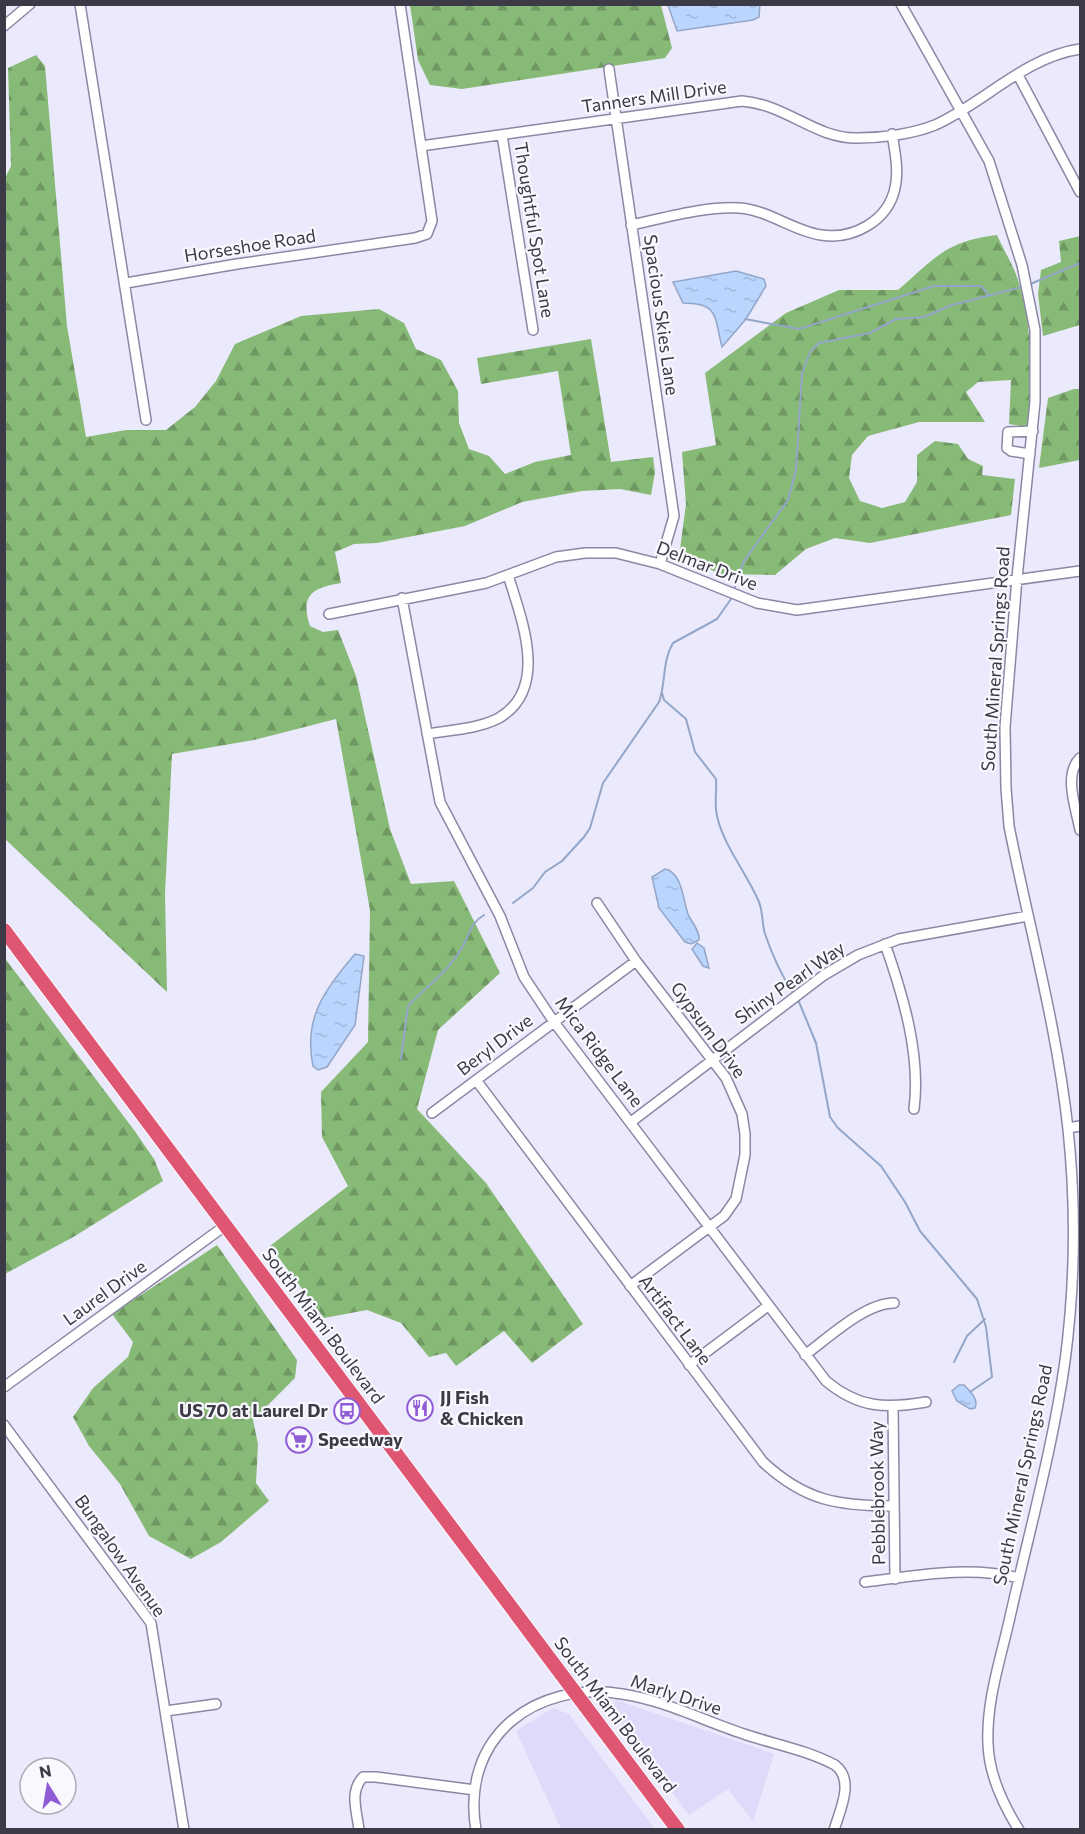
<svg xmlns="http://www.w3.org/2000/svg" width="1085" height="1834" viewBox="0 0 1085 1834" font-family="Commissioner,sans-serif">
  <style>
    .built { fill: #dedbfa }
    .forest { fill: url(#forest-firs) }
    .water { fill: url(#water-ripples); stroke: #94a6c7; stroke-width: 1.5 }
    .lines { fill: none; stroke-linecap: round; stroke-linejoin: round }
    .stream { stroke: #94a6c7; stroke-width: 2 }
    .minor-casing { stroke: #8b87a4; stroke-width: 12 }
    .highway-casing { stroke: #fff; stroke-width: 16 }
    .minor { stroke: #fff; stroke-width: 9 }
    .highway { stroke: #de5672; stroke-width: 14 }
    .labels { text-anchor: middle; stroke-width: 4.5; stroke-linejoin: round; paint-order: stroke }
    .street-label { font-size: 18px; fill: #3c3a47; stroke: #f8f8fe }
    .poi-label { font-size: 18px; font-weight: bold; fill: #3c3a47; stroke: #f8f8fe; text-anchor: start }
  </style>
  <defs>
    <pattern id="forest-firs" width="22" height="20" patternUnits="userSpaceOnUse" patternTransform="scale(1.5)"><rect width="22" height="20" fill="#88ba77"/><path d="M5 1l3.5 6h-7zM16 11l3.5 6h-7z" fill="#709863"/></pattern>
    <pattern id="water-ripples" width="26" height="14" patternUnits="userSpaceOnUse" patternTransform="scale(1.5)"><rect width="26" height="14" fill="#bad5fe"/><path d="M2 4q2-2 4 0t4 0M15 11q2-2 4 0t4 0" fill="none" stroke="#a1b8db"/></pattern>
  </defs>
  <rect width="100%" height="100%" fill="#ebe9fc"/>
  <path class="built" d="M616 1700 774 1754 753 1822 728 1789 689 1815 611 1710Z
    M553 1708 569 1714 655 1829H561L516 1731Z"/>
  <path class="forest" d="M410 5H661L672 48 665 58 462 89 430 85 418 60Z
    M36 55 45 66 67 326 86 437 126 430H166L195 407 216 381 235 344 301 316 379 309 404 323 416 349 441 360 458 391 459 423 469 449 489 456 505 474 535 462 571 455 558 371 481 384 477 358 591 339 611 462 653 457 655 472 651 495 620 489 582 491 522 502 465 526 377 543 354 544 335 552 341 583C312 588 300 595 310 626L323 632 338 630 356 676 390 829 411 884 454 881 500 973 438 1030 417 1109 486 1183 583 1324 532 1363 504 1331 456 1366 446 1353 429 1357 401 1323 367 1310 324 1318 270 1246 348 1186 322 1137 321 1092 368 1042 370 910 336 719 254 740 172 754 165 894 167 992 5 839 4 180 11 166 8 68Z
    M997 235C1003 249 1012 263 1017 277 1033 324 1033 379 1027 427L1009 424 1011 380 978 382 966 392 985 422H919L868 436 852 455 849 478 860 501 882 508 905 502 917 482V455L935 441 958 444 968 459 983 466 982 475 1015 479 1011 515 870 543 835 538 806 549 775 575 721 574 679 557 686 504 682 452 716 445 705 373 786 313 839 290H898C935 258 946 241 997 235Z
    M1080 236V325L1043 336 1038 294 1041 270 1061 262 1059 241Z
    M1074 389H1080V460L1039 468 1048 398Z
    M4 957 134 1130 154 1159 163 1181 75 1236 5 1274Z
    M217 1245 297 1360 295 1378 253 1420 258 1444 256 1483 269 1501 221 1542 191 1559 149 1536 120 1484 89 1446 73 1417 93 1388 128 1357 133 1342 112 1314Z"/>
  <path class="water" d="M760 4 759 17 753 20 677 31 668 5Z
    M736 271 764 279 766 286 746 319 722 347C714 316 719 303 683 303L673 282Z
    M665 869C682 872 683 900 688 914 692 923 700 931 699 940L691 944 685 942 659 908 652 877Z
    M697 943 704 948 709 968 703 966 692 949Z
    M355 954 364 956 355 1025 327 1067 318 1070 313 1066C303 1018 325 989 355 954Z
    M959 1385H964C970 1391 979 1399 975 1408L970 1409 957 1401 952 1391Z"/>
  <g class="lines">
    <path class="stream" d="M1028 285 1080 263
      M745 319 799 329 934 286H981L989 295
      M735 587 744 561 788 500 796 470 802 373 810 352 819 343 870 333 896 319 924 317 952 305 1022 287
      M662 693 664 700 686 719 695 752 716 779C717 792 714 803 717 816 724 847 747 873 759 902 763 912 762 924 765 934 772 954 780 973 792 991
      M513 903 533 888 545 872 562 861 584 837 590 828 603 783 659 702C666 683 662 661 673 643L717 619 731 599
      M799 1002 816 1043 830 1117 838 1128 881 1166 905 1202 920 1231 977 1299 986 1327 992 1377 970 1392
      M401 1059 408 1006C429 984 451 970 465 942 471 930 472 922 484 915
      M954 1362 967 1336 985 1319"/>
    <g class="minor-casing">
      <path id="minor" d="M80 4 146 420
        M901 4 989 161 1022 265 1035 330V402L1017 578 1005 727 1006 788 1009 826C1029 927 1057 1027 1068 1129 1076 1205 1075 1285 1065 1361 1053 1447 1029 1532 1010 1617 1001 1658 986 1701 988 1744 989 1775 1002 1803 1019 1830
        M4 26 30 4
        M609 69 674 516 660 564
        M1018 75 1080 192
        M502 135 533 330
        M421 146 742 101C788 105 815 139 858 138 882 138 913 134 935 125 984 103 1025 57 1080 49
        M631 225C665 218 704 206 739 208 769 210 793 231 821 235 853 240 888 221 895 188 899 171 895 152 892 134
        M126 283 237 264 415 238 427 234 432 221 400 4
        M1030 454 1011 451 1007 448 1008 432 1033 431
        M402 598 440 802 500 916 524 977 554 1022 826 1381C858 1408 886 1409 926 1402
        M329 614 486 583 556 557 585 553H616L660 564 757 603 797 610 1080 571
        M427 734C450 730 478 729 499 718 550 688 521 618 508 575
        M1080 758C1063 775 1076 808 1080 830
        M597 903 636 961 726 1078 742 1114 745 1134V1155L736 1199 724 1216 630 1286
        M885 944C903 995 921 1055 914 1109
        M476 1080 763 1462C805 1501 838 1506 894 1506
        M432 1113 636 961
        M631 1122 824 975 858 955 899 939 1028 916
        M1068 1128 1080 1126
        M805 1355C828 1338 865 1303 894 1303
        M689 1365 768 1306
        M4 1387 226 1225
        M893 1406 895 1579
        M4 1425 151 1623 184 1830
        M865 1582C915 1576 969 1565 1019 1578
        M166 1711 216 1704
        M359 1830C357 1811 349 1792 363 1777H376L475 1790
        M476 1830C460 1737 535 1680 622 1694 664 1700 704 1721 744 1734 773 1744 807 1750 835 1765 855 1780 840 1810 834 1830"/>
    </g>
    <g class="highway-casing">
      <path id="highway" d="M4 930 678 1830"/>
    </g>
    <use href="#minor" class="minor"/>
    <use href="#highway" class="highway"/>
  </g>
  <defs>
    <g id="restaurant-ring" transform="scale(1.35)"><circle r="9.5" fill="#f8f8fe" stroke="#8f5cd5" stroke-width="1.5"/><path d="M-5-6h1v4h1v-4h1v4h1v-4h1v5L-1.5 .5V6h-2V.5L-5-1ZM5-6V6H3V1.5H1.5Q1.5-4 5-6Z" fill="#8f5cd5"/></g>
    <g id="bus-ring" transform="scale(1.35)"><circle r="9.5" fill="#f8f8fe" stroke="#8f5cd5" stroke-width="1.5"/><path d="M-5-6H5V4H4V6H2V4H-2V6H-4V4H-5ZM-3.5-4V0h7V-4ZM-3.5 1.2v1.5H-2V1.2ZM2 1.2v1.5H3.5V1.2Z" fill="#8f5cd5"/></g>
    <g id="supermarket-ring" transform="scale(1.35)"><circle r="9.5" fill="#f8f8fe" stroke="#8f5cd5" stroke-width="1.5"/><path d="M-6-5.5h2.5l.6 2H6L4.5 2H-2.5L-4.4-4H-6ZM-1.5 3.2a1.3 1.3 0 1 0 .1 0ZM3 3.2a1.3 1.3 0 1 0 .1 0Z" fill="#8f5cd5"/></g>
  </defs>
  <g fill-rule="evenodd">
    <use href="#restaurant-ring" x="420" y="1408"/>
    <use href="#bus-ring" x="347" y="1411"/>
    <use href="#supermarket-ring" x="299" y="1440"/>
  </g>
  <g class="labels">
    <g class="street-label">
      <text transform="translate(654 97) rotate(-8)" y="6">Tanners Mill Drive</text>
      <text transform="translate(534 230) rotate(81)" y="6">Thoughtful Spot Lane</text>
      <text transform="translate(250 246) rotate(-9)" y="6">Horseshoe Road</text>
      <text transform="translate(661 315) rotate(82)" y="6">Spacious Skies Lane</text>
      <text transform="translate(707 566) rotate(21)" y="6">Delmar Drive</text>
      <text transform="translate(996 659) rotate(-86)" y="6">South Mineral Springs Road</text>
      <text transform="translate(790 983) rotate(-35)" y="6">Shiny Pearl Way</text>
      <text transform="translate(708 1030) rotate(54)" y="6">Gypsum Drive</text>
      <text transform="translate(495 1045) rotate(-37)" y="6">Beryl Drive</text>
      <text transform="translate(599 1052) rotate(53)" y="6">Mica Ridge Lane</text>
      <text transform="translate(105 1293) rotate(-36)" y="6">Laurel Drive</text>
      <text transform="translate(675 1320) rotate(53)" y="6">Artifact Lane</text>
      <text transform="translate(323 1326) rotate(53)" y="6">South Miami Boulevard</text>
      <text transform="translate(1023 1475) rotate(-78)" y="6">South Mineral Springs Road</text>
      <text transform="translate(878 1493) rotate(-91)" y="6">Pebblebrook Way</text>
      <text transform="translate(120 1556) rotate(55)" y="6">Bungalow Avenue</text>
      <text transform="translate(676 1695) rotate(18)" y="6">Marly Drive</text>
      <text transform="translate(615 1715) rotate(53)" y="6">South Miami Boulevard</text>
    </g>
    <g class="poi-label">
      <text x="440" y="1404">JJ Fish<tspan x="440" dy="21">&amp; Chicken</tspan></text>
      <text x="328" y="1417" text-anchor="end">US 70 at Laurel Dr</text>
      <text x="318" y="1446">Speedway</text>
    </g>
  </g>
  <rect width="1085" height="1834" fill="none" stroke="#3c3a47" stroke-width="12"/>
  <g transform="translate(48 1786) rotate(349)"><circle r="28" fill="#f8f8fe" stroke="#adacb5" stroke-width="1.5"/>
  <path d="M0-4.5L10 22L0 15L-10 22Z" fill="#8f5cd5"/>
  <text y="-9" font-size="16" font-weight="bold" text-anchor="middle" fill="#3c3a47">N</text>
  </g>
</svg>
